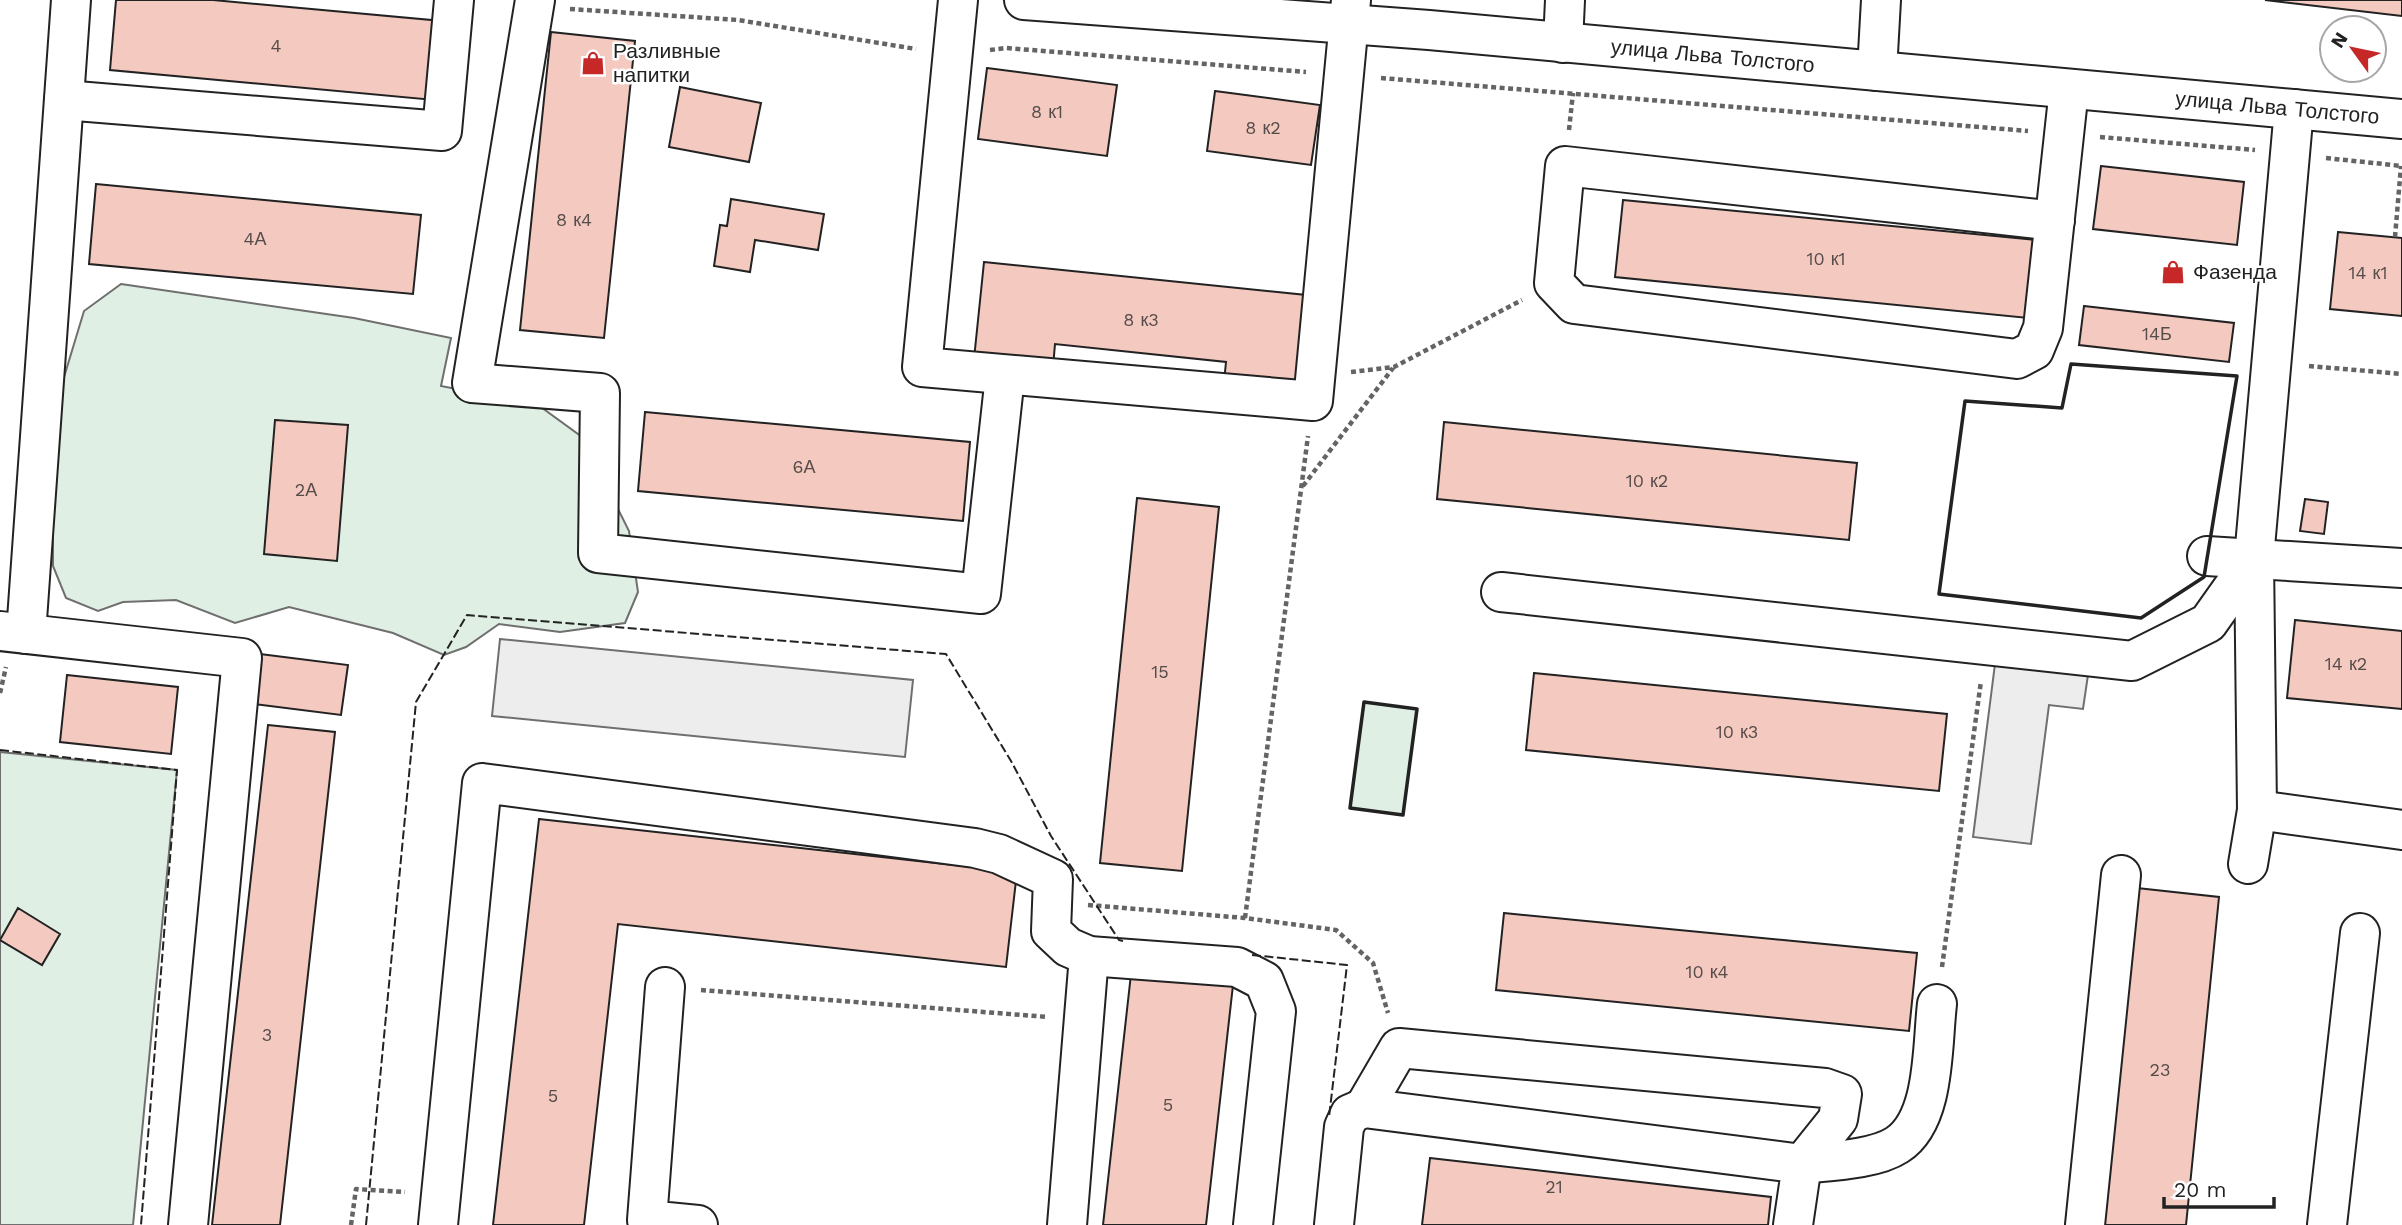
<svg xmlns="http://www.w3.org/2000/svg" width="2402" height="1225" viewBox="0 0 2402 1225" font-family="'Work Sans',sans-serif">
  <style>
    .green { fill: #e0efe3; stroke: #6f6f6f; stroke-width: 2 }
    .parking { fill: #ededed; stroke: #6f6f6f; stroke-width: 2 }
    .building { fill: #f3c9c0; stroke: #222; stroke-width: 2 }
    .lines { fill: none; stroke-linecap: round; stroke-linejoin: round }
    .minor-casing { stroke: #222; stroke-width: 42 }
    .path { stroke: #646464; stroke-width: 4.5; stroke-dasharray: 5 3.5; stroke-linecap: butt }
    .minor { stroke: #fff; stroke-width: 38 }
    .fence { stroke: #222; stroke-width: 2; stroke-dasharray: 9 3.5; stroke-linecap: butt }
    .wall { stroke: #222; stroke-width: 3.5 }
    .labels { text-anchor: middle; stroke-width: 5; stroke-linejoin: round; paint-order: stroke }
    .number-label { font-size: 18px; fill: #564c4a }
    .poi-label { font-size: 21px; fill: #222; stroke: #fff; text-anchor: start }
    .street-label { font-size: 21px; fill: #222; stroke: #fff }
  </style>
  <rect width="100%" height="100%" fill="#fff"/>
  <path class="green" d="M121 284 354 318 451 338 441 386 538 405 582 437 629 531 638 592 625 623 560 632 499 624 466 647 444 655 393 633 289 607 235 623 176 600 123 602 98 611 66 598 53 566V485L58 397 84 311Z
    M1364 702 1417 709 1403 815 1350 808Z
    M0 752 177 770 133 1225H0Z"/>
  <path class="parking" d="M500 639 913 680 905 757 492 716Z
    M1996 656 2089 668 2083 709 2049 705 2031 844 1973 837Z"/>
  <path class="building" d="M116 0H213L442 21 434 100 110 70Z
    M2265 0H2402V16Z
    M551 32 635 41 604 338 520 330Z
    M987 68 1117 85 1107 156 978 139Z
    M680 87 761 103 749 162 669 147Z
    M1215 91 1320 105 1311 165 1207 151Z
    M2101 166 2244 182 2237 245 2093 229Z
    M96 184 421 215 413 294 89 264Z
    M731 199 824 214 818 250 755 240 750 272 714 266 720 225 727 226Z
    M1623 200 2036 240 2028 318 1615 277Z
    M2338 232 2402 238V316L2330 309Z
    M984 262 1306 295 1297 389 1224 382 1226 362 1055 344 1053 367 974 359Z
    M2084 306 2234 323 2229 362 2079 345Z
    M645 412 970 442 963 521 638 491Z
    M275 420 348 425 337 561 264 554Z
    M1444 422 1857 463 1849 540 1437 499Z
    M1137 498 1219 507 1182 871 1100 863Z
    M2305 499 2328 502 2324 534 2300 531Z
    M2295 620 2402 631V709L2287 698Z
    M260 654 348 665 341 715 254 704Z
    M1534 673 1947 714 1939 791 1526 750Z
    M67 675 178 687 171 754 60 742Z
    M268 725 335 732 280 1225H212Z
    M539 819 1017 872 1006 967 618 924 584 1225H493Z
    M2137 888 2219 897 2186 1225H2103Z
    M18 908 60 934 42 965 0 940Z
    M1504 913 1917 953 1909 1031 1496 990Z
    M1131 974 1233 985 1206 1225H1103Z
    M1430 1158 1771 1197 1768 1225H1422Z"/>
  <g class="lines">
    <g class="minor-casing">
      <g id="minor">
        <path d="M535 0 472 383 600 393 598 553 981 594 1005 376"/>
        <path d="M958 0 922 367 1313 401 1351 0"/>
        <path id="s1" d="M1024 0 1429 30 2402 119"/>
        <path d="M1563 43 1565 0"/>
        <path d="M1877 71 1881 0"/>
        <path d="M64 100 442 131 454 0"/>
        <path d="M2055 221 1565 166 1554 283 1574 304 2017 359 2034 350 2043 328 2069 89"/>
        <path d="M2207 556 2402 568"/>
        <path d="M1501 592 2132 661 2208 623 2254 558"/>
        <path d="M0 631 242 658 188 1225"/>
        <path d="M26 634 71 0"/>
        <path d="M2257 810 2402 830"/>
        <path d="M2248 864 2257 810 2254 558 2294 109"/>
        <path d="M665 987 647 1220 698 1225"/>
        <path d="M1364 1108 1399 1048 1825 1088 1842 1094 1838 1119 1802 1164"/>
        <path d="M1802 1164C1828 1161 1874 1160 1897 1145 1936 1120 1932 1045 1937 1004"/>
        <path d="M438 1225 482 783 975 848 999 854 1053 879 1051 931 1068 947 1089 956 1237 967 1264 981 1276 1011 1253 1225"/>
        <path d="M1067 1225 1089 956"/>
        <path d="M1334 1225 1344 1127 1350 1114 1364 1108 1802 1164 1793 1225"/>
        <path d="M2085 1225 2121 875"/>
        <path d="M2327 1225 2360 933"/>
      </g>
    </g>
    <path class="path" d="M570 9 738 20 916 49
      M990 50 1006 48 1306 72
      M1381 78 2028 131
      M1569 130 1573 93
      M2100 137 2255 150
      M2326 158 2402 166
      M2395 237 2401 166
      M2309 366 2402 374
      M1351 372 1394 367 1522 300
      M1303 486 1393 368
      M0 693 6 667
      M1088 905 1245 918 1336 930 1373 963 1388 1013
      M1245 918 1308 436
      M1942 967 1981 681
      M701 990 1048 1017
      M351 1225 356 1189 405 1192"/>
    <use href="#minor" class="minor"/>
    <path class="fence" d="M0 750 177 770 141 1225
      M1252 955 1347 965 1329 1117
      M366 1225 416 702 467 615 946 654 1011 761 1051 836 1119 940 1123 941"/>
    <path class="wall" d="M2071 364 2237 376 2204 577 2141 618 1939 594 1965 401 2062 408Z
      M1364 702 1417 709 1403 815 1350 808Z"/>
  </g>
  <defs>
    <g id="shop-bare" transform="scale(1.89)"><path d="M-5-2.5h2.3a2.7 3.5 0 0 1 5.4 0H5L5.5 6h-11ZM-1.5-2.5h3a1.5 2.3 0 0 0-3 0Z" fill="#c62828" stroke="#fff" stroke-width="2.5" paint-order="stroke"/></g>
  </defs>
  <g fill-rule="evenodd">
    <use href="#shop-bare" x="593" y="63"/>
    <use href="#shop-bare" x="2173" y="272"/>
  </g>
  <g class="labels">
    <g class="number-label">
      <text x="276" y="52">4</text>
      <text x="1047" y="118">8 к1</text>
      <text x="1263" y="134">8 к2</text>
      <text x="574" y="226">8 к4</text>
      <text x="255" y="245">4А</text>
      <text x="1826" y="265">10 к1</text>
      <text x="2368" y="279">14 к1</text>
      <text x="1141" y="326">8 к3</text>
      <text x="2157" y="340">14Б</text>
      <text x="804" y="473">6А</text>
      <text x="1647" y="487">10 к2</text>
      <text x="306" y="496">2А</text>
      <text x="2346" y="670">14 к2</text>
      <text x="1160" y="678">15</text>
      <text x="1737" y="738">10 к3</text>
      <text x="1707" y="978">10 к4</text>
      <text x="267" y="1041">3</text>
      <text x="2160" y="1076">23</text>
      <text x="553" y="1102">5</text>
      <text x="1168" y="1111">5</text>
      <text x="1554" y="1193">21</text>
    </g>
    <g class="poi-label">
      <text x="613" y="58">Разливные<tspan x="613" dy="24">напитки</tspan></text>
      <text x="2193" y="279">Фазенда</text>
    </g>
    <g class="street-label">
      <text dy="7" stroke="none"><textPath href="#s1" startOffset="691">улица Льва Толстого</textPath></text>
      <text dy="7" stroke="none"><textPath href="#s1" startOffset="1258">улица Льва Толстого</textPath></text>
    </g>
  </g>
  <g transform="translate(2353 49) rotate(303)"><circle r="33" fill="#ffffff" stroke="#a7a7a7" stroke-width="2"/>
  <path d="M0-5L12 26L0 18L-12 26Z" fill="#c62828"/>
  <text y="-10" font-size="19" font-weight="bold" text-anchor="middle" fill="#222222">N</text>
  </g>
  <path d="M2164 1197v10h110v-10" fill="none" stroke="#222222" stroke-width="3.5"/>
  <text x="2174" y="1197" font-size="21" fill="#222222" stroke="#ffffff" stroke-width="5" paint-order="stroke">20 m</text>
</svg>
